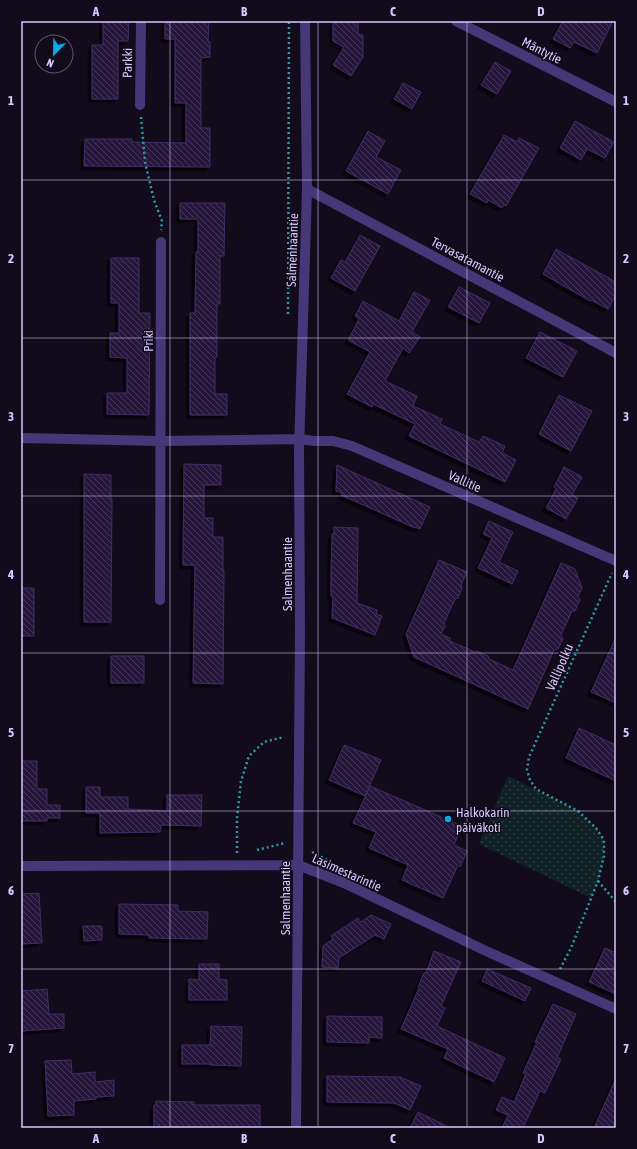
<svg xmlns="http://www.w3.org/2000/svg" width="637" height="1149" viewBox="0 0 637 1149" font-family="'Asap Condensed',sans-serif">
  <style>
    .park { fill: url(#park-dots) }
    .building { fill: url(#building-back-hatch); stroke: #412c66; filter: url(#shadow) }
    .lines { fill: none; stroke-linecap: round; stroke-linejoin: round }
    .path { stroke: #3199a7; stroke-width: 2.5; stroke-dasharray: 2 3; stroke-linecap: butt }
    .minor { stroke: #463878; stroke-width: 10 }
    .grid { fill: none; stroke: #d7c8fd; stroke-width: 1; stroke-opacity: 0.55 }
    .poi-dot { fill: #0aa9e6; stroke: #110b1b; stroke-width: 1.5 }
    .labels { text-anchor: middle; stroke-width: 3; stroke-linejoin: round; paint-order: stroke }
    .street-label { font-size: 13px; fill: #d7c8fd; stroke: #110b1b }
    .poi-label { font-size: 13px; fill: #d7c8fd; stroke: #110b1b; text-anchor: start }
    .neatline { fill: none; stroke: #d7c8fd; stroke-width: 1.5 }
    .grid-label { font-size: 13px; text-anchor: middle; font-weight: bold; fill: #d7c8fd }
  </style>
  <defs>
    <pattern id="park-dots" width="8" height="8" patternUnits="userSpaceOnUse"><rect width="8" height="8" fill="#0f2124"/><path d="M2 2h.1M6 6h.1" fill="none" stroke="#314045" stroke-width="1.8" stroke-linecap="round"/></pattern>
    <pattern id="building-back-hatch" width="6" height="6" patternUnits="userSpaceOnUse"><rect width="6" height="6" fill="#26183b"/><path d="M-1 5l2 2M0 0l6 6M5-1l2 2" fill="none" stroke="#453858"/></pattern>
    <filter id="shadow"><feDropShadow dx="-3.5" dy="3.5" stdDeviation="0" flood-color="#0009"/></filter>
  </defs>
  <rect width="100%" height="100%" fill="#110b1b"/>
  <path class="park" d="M508 776 578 811 596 828 604 840V856L598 881 591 898 479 844Z"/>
  <path class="building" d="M103 21H129L128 41H118V99H92V45H103Z
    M165 21H209L208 42H210V57L201 58V128H210V167L84 166 85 139H132V142L186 143V103H175V39H165Z
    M333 21H358V34L363 35V57L351 76 333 65 344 47 333 41Z
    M563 21H613L597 53 574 42 570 48 553 39Z
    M495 62 511 71 497 94 481 85Z
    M403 83 421 92 412 109 394 99Z
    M575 121 614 142 605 158 587 149 581 160 560 148Z
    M368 131 385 141 376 157 401 170 388 194 346 171Z
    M504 135 517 142 519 138 539 148 506 206 504 205 502 208 488 200 487 203 470 194Z
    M180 203H225L224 256H220V304H217V357H215V394H227V415H190V313H195L196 252H198V219H180Z
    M360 235 380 246 355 291 331 278 341 260 345 262Z
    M556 249 616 282V295L608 309 591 300 590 301 543 274Z
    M111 258H139V313H150L149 415 107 414V393H127V358L110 357V333H119V303H111Z
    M459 287 490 303 479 323 448 307Z
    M414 292 430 300 412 332 420 337 409 353 403 348 385 381 417 396 413 406 442 419 440 424 479 442 483 436 505 446 502 453 516 460 505 482 409 436 415 424 373 404 372 407 347 394 370 352 348 340 359 319 355 316 363 301 399 321Z
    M540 332 577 351 563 377 526 358Z
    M559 395 592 411 571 451 539 434Z
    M184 464 221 465V485H204V518H213V537H223V570H224L223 684 193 683 195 565H183Z
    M337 465 430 507 420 529 415 527V528L341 495 342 493 336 491Z
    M564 467 582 477 572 495 578 498 566 519 546 508 556 489 554 487Z
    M84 474 111 475V499H112L111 622H84Z
    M489 521 513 532 499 562 518 571 512 584 478 568 492 538 483 534Z
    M334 527 358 528 357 603 377 610 376 614 382 616 375 635 332 618 333 596H331V577L332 534H334Z
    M439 560 467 572 461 585 462 588 458 598 455 599 444 623 445 626 441 634 450 638V641L475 652 477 651 488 656 489 659 513 670 561 563 575 569 582 588 578 596 580 600 575 611H572L561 635 563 639 558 649 554 650 528 709 414 657 406 634Z
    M21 588H34V636H21Z
    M616 637V703L591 692Z
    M111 656H144V683H111Z
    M579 728 616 745V781L566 758Z
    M344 745 381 760 365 796 329 780Z
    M21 761H37V789H47V805H60V818H47V821H21Z
    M370 786 462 826 454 845 467 851 460 867 458 865 443 898 402 880 408 865 369 848 376 832 353 823Z
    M86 787H100V797H128V809L167 811V795H202L201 826 161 825 160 832 100 833V813H86Z
    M39 893 42 943 21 944V894Z
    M119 904 178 905V911L208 912 207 939 149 938V935L119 934Z
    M371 915 391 924 384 939 375 935 339 958 338 968 322 967 323 946 333 939 331 936 358 918 361 922Z
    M83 926H102V940L84 941Z
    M605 948 616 953V994L589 982Z
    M434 951 461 962 441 1006 445 1008 437 1026 505 1058 494 1082 444 1058 448 1049 401 1029 419 988 418 987 424 973H426Z
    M199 964H219V979L227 980V1000H189V979L199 980Z
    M487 969 531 988 525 1001 482 981Z
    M47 989 49 1014H64V1028L21 1031V991Z
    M553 1004 576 1014 557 1058 561 1059 545 1093 540 1091 523 1128H502L508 1115 496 1110 502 1097 514 1102 526 1074 523 1073 537 1042H535Z
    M327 1016 382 1017V1038L369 1037V1043L327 1042Z
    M211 1026 242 1027 241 1066 210 1065V1064H182V1045H210Z
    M71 1060 72 1074 95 1072V1082L114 1080V1096L96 1097V1099L74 1101V1115L48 1116 45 1061Z
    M327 1076 400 1077 421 1086 410 1110 394 1103 327 1102Z
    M616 1078V1128H594Z
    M156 1101 194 1102V1105H260V1128H154V1105H156Z
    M418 1112 451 1128H410Z"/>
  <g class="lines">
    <path class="path" d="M141 117 145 162 154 200 162 221 161 230
      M288 314 289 21
      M257 850 285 843
      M312 852 329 861
      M237 853V818L241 781 249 756 264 742 284 737
      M598 881 616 902
      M560 969 571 948 598 881 604 856V840L596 828 578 811 536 789 530 780 527 770 529 757 612 573"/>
    <path class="minor" d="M456 21 616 102
      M140 105 141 21
      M307 189 616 353
      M21 438 160 441 300 439 314 441H333L352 446 616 561
      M160 600 161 242
      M21 866 298 865 344 883 486 951 616 1009
      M296 1128 300 632 299 451 307 189 305 21"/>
  </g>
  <path class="grid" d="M170 21V1128M318 21V1128M467 21V1128M21 180H616M21 338H616M21 496H616M21 653H616M21 811H616M21 969H616"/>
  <circle class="poi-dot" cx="448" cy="819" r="4"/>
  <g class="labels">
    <g class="street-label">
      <text transform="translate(542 50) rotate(27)" y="5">Mäntytie</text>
      <text transform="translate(127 63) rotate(-89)" y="5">Parkki</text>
      <text transform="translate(292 250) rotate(-88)" y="5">Salmenhaantie</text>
      <text transform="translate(468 259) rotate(28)" y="5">Tervasatamantie</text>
      <text transform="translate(148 341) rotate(-90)" y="5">Priki</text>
      <text transform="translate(465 481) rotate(24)" y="5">Vallitie</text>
      <text transform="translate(287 574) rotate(-90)" y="5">Salmenhaantie</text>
      <text transform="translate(559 667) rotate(-66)" y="5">Vallipolku</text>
      <text transform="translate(347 872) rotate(24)" y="5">Lasimestarintie</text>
      <text transform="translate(285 898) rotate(-90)" y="5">Salmenhaantie</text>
    </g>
    <g class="poi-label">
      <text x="456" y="817">Halkokarin<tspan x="456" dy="15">päiväkoti</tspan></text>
    </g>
  </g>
  <rect width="637" height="1149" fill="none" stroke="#110b1b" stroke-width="44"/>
  <g transform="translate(54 54) rotate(203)"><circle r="19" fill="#110b1b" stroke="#605775"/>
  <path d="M0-3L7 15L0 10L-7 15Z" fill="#0aa9e6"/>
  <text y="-6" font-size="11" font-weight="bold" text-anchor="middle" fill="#d7c8fd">N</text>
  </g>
  <rect x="22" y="22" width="593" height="1105" class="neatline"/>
  <g class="grid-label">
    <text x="96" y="16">A</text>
    <text x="244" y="16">B</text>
    <text x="393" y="16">C</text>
    <text x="541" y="16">D</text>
    <text x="11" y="105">1</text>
    <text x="626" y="105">1</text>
    <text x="11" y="263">2</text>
    <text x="626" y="263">2</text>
    <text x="11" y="421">3</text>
    <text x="626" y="421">3</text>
    <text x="11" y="579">4</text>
    <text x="626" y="579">4</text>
    <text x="11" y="737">5</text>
    <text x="626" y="737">5</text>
    <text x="11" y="895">6</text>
    <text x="626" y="895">6</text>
    <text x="11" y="1053">7</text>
    <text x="626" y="1053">7</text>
    <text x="96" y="1143">A</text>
    <text x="244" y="1143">B</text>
    <text x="393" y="1143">C</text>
    <text x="541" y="1143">D</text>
  </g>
</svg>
